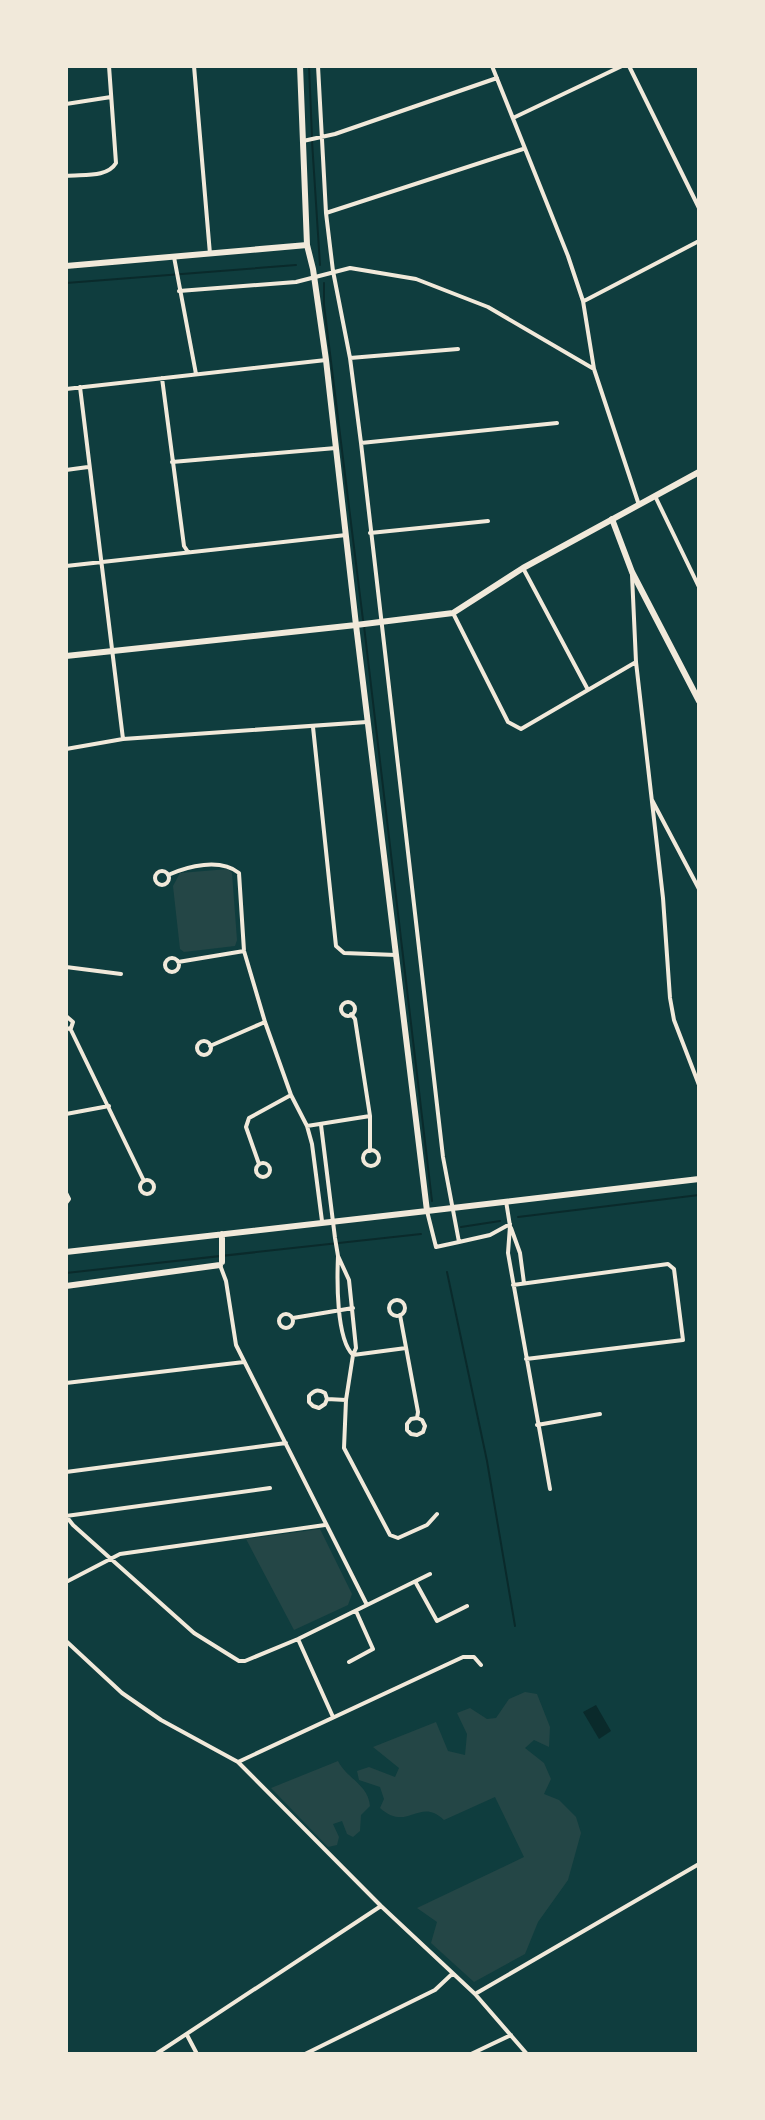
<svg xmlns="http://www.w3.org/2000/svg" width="765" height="2120" viewBox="0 0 765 2120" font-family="Arial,sans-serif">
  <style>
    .green { fill: #244646 }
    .water { fill: #0a2a2b }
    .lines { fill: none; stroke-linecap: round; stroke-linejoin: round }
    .stream { stroke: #0a2a2b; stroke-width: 2 }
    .minor { stroke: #f1e9da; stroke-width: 4 }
    .tertiary { stroke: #f1e9da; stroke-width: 6 }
    .secondary { stroke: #f1e9da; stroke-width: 6 }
  </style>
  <rect width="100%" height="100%" fill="#0f3d3e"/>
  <path class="green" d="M228 869 232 873 237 940 235 946 184 952 180 949 173 886 180 873Z
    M320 1529 352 1594 348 1605 294 1630 246 1539Z
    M525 1692 537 1694 550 1727 549 1747 534 1740 525 1748 544 1763 551 1779 544 1794 559 1800 576 1817 581 1833 568 1880 538 1922 525 1954 474 1982 431 1943 437 1922 417 1908 524 1857 495 1797 444 1820C419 1796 408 1833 380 1808L384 1799 380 1787 359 1780 357 1771 369 1767 395 1777 399 1768 373 1747 436 1722 448 1751 465 1755 467 1734 457 1713 470 1708 487 1719 496 1718 509 1699Z
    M338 1761C347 1779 368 1784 370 1806L361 1815 360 1831 353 1837 347 1834 342 1821 333 1824 339 1837 337 1845 328 1847 271 1788Z"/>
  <path class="water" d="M596 1705 611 1731 599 1739 583 1712Z"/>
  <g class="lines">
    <path class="stream" d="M309 66 312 137
      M312 141 320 265
      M66 283 296 265
      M324 283V305L363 620
      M364 626 432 1201
      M518 1217 699 1195
      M461 1227 500 1221
      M447 1272 487 1461 515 1626
      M66 1273 421 1234"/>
    <path class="minor" d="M194 66 210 254
      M318 66 326 213 333 271 350 358 361 443 443 1157 459 1242 490 1235 510 1224
      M492 66 568 256 583 301 594 369 639 505
      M629 66 699 208
      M66 104 111 97
      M513 118 622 66
      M303 141 335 134 497 78
      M66 176C83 174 107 178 116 163L109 66
      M326 213 523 149
      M174 257 196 374
      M179 291 296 282 350 268 416 279 488 307 594 369
      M584 301 699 241
      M350 358 458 349
      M162 378 184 546 188 552
      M80 387 123 739
      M66 389 326 360
      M361 443 557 423
      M172 462 336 448
      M66 470 88 467
      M655 496 699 587
      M370 533 488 521
      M66 566 346 535
      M523 568 587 688
      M632 575 636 662 663 898 670 998 674 1020 699 1085
      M453 613 508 722 521 729 636 662
      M313 727 336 946 344 953 396 955
      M66 749 123 739 367 722
      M652 800 699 889
      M155 878a7 7 0 1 1 14 0a7 7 0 1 1-14 0Z
      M168 875C188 866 220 858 239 873L244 951 265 1022 291 1095 307 1126 312 1144 322 1221
      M165 965a7 7 0 1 1 14 0a7 7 0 1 1-14 0Z
      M178 962 244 951
      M66 967 121 974
      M341 1009a7 7 0 1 1 14 0a7 7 0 1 1-14 0Z
      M351 1014 355 1019 370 1116V1151
      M66 1016 73 1022 71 1028 66 1029
      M70 1028 144 1181
      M197 1048a7 7 0 1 1 14 0a7 7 0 1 1-14 0Z
      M210 1046 265 1022
      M66 1114 109 1106
      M321 1125 335 1238 338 1256 349 1280 356 1348 353 1355 346 1400 344 1448 390 1535 398 1538 427 1525 437 1514
      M307 1126 370 1116
      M363 1158a8 8 0 1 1 16 0a8 8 0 1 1-16 0Z
      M256 1170a7 7 0 1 1 14 0a7 7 0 1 1-14 0Z
      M259 1164 246 1127 249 1118 291 1095
      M140 1187a7 7 0 1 1 14 0a7 7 0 1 1-14 0Z
      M66 1193 69 1199 66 1203
      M506 1201 510 1226 508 1253 550 1489
      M427 1211 436 1247 459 1242
      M511 1228 520 1253 524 1283
      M338 1256C337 1279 336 1339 353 1355
      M220 1265 226 1281 236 1345 367 1605
      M513 1285 668 1264 674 1269 683 1340 526 1359
      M389 1308a8 8 0 1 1 16 0a8 8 0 1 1-16 0Z
      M279 1321a7 7 0 1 1 14 0a7 7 0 1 1-14 0Z
      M400 1315 418 1412 417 1418 422 1420 425 1426 423 1432 417 1435 411 1434 407 1430V1424L411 1419 417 1418
      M293 1318 353 1308
      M353 1355 406 1348
      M66 1383 244 1362
      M327 1399 325 1404 319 1408 313 1406 309 1402V1396C314 1390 318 1389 325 1393L327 1399 346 1400
      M537 1425 600 1414
      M66 1472 286 1443
      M66 1516 73 1525 194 1633 239 1661H245L298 1639 430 1574
      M66 1516 270 1488
      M66 1582 120 1554 325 1525
      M416 1583 437 1621 467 1606
      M298 1639 333 1717
      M66 1641 122 1693 161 1720 238 1762 381 1906 475 1994 527 2054
      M349 1662 373 1649 356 1611
      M238 1762 463 1657H474L481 1665
      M475 1994 699 1864
      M187 2035 197 2054
      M156 2054 381 1906
      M305 2054 435 1990 452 1974
      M471 2054 511 2035"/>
    <path class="tertiary" d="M66 266 307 245
      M612 519 632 572 699 701
      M66 656 356 625 326 360 313 269 307 245 300 66
      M427 1211 699 1179"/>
    <path class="secondary" d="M66 1252 427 1211 356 625 453 613 523 568 699 472
      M222 1262V1234
      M66 1286 220 1265"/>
  </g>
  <rect width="765" height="2120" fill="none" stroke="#f1e9da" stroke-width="136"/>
</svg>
